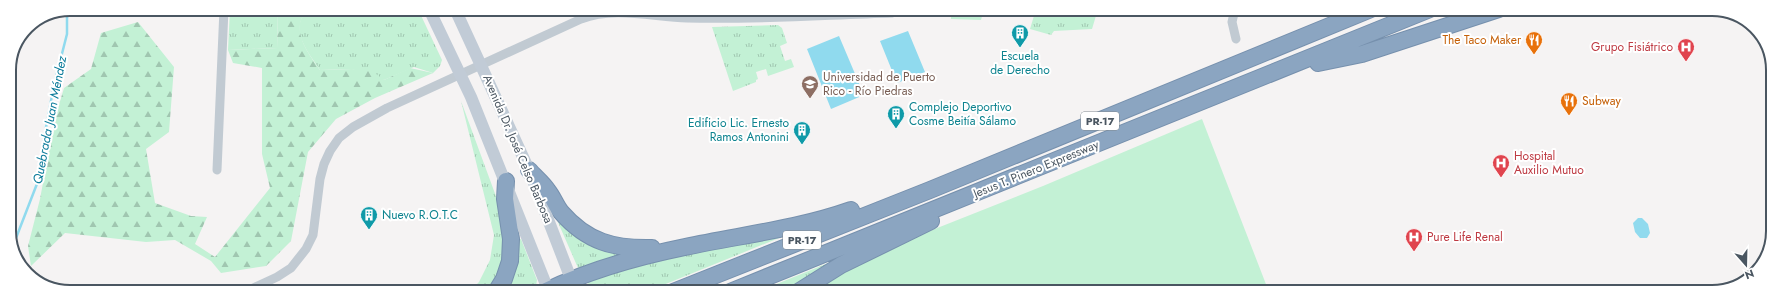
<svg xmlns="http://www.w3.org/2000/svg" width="1782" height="301" viewBox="0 0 1782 301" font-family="Jost,sans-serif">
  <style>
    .grass { fill: url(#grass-tufts) }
    .forest { fill: url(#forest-firs) }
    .garden { fill: #c3f1d5 }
    .water { fill: #90daee }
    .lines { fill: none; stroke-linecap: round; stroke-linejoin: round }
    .stream { stroke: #90daee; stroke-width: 2.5 }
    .highway-casing { stroke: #7690ad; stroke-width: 18 }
    .street { stroke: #c1cad2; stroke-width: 9 }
    .secondary { stroke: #c1cbd6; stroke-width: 12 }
    .highway { stroke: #8ba5c1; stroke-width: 16 }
    .labels { text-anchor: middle; stroke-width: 4; stroke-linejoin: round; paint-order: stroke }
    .shield { fill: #fff; stroke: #808990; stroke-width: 1 }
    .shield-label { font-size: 11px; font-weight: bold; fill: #4a5661 }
    .food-label { font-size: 12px; fill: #c56008; stroke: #fff; text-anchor: end }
    .health-label { font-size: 12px; fill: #be3a42; stroke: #fff; text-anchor: start }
    .culture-label { font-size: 12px; fill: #0d838f; stroke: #fff; text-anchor: start }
    .education-label { font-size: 12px; fill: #785e54; stroke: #fff; text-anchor: start }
    .street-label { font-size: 12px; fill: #4a5661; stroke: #fff }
    .water-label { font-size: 13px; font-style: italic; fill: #0c7c9b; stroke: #fff }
    .rim { fill: none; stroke: #4a5661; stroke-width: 2 }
  </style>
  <defs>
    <pattern id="grass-tufts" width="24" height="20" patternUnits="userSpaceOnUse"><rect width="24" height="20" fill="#c3f1d5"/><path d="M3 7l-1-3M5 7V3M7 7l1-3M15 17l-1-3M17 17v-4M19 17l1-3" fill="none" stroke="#a0c6b0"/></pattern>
    <pattern id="forest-firs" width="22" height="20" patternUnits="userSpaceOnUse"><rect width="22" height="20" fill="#c3f1d5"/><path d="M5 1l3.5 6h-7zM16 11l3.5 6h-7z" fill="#a0c6b0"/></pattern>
  </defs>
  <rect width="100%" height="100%" fill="#f5f3f3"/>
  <path class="grass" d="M230 9H278L277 48 228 50Z
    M309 9H328L336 12 339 9H418L442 60 440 66 433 73 414 67 384 80 352 69 320 70C308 52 287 28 309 9Z
    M951 9H984L981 20 951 19Z
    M1036 9H1098L1092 29 1054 31 1051 35 1030 29Z
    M778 25 782 28 787 43 780 46 785 61 791 59 794 67 768 76 766 69 756 72 758 79 756 80V82L733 91 712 27Z
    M461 101 497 199 504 225 506 249 494 282 486 292H469L479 282 490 260 494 235Z
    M550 204 621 253 620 257 580 270 578 268Z
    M768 235 784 236 646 292H589L588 282 591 280 623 269Z
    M521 239 537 280 536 286 527 292H503L517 240Z
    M833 261 785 292H757Z"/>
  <path class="forest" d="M278 9H309C288 27 308 53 320 70L352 69 372 71 384 80 410 68 433 73 375 98 336 119 308 152 291 241 266 266 221 273 211 261 175 240 146 242 65 233 31 266 28 246 40 199 55 118 64 88 91 69 101 33 138 22 174 67 169 132 146 149 155 203 191 216 207 217 195 244 215 257 270 188 262 154V68L233 63 228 50 277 48Z"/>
  <path class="garden" d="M1202 119 1269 292H809L854 261 1043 186Z"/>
  <path class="water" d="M908 31 925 72 897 83 880 41Z
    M839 36 864 95 831 109 807 49Z
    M1638 218H1642L1648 224 1650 233 1647 238H1640L1635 232 1633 223Z"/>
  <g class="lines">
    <path class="stream" d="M13 250 16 238 40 176 44 138 54 85 67 34V10"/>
    <g class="highway-casing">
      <path id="highway" d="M1318 63 1362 54 1499 9
        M529 170C535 177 543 183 548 191 553 197 556 206 561 212 587 242 614 249 652 248
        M496 292 504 279 510 261 511 239 505 199 506 181
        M544 292C589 270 636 257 685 247 741 235 797 229 851 210
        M673 292 930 190 1371 9
        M730 292 1430 9
        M798 292 841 265 931 221"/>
    </g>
    <path class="street" d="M1235 9 1232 22 1236 39
      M217 170 224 9
      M245 292 277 277 291 268 306 249 313 235 320 179 324 164 330 151 339 138 353 127 387 108 581 19C614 6 653 17 687 18 755 20 824 15 892 13L905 9"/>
    <path class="secondary" d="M429 9 471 97 549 292
      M455 9 529 170 576 292"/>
    <use href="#highway" class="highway"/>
  </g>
  <defs>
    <g id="building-pin" transform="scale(0.9)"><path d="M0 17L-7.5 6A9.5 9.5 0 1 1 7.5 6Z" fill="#0f9aa8" stroke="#fff"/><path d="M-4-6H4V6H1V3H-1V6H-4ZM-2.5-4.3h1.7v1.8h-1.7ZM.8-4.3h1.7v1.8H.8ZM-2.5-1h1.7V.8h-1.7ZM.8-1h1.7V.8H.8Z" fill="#fff"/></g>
    <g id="restaurant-pin" transform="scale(0.9)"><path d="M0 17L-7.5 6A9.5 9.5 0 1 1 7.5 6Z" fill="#e8710a" stroke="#fff"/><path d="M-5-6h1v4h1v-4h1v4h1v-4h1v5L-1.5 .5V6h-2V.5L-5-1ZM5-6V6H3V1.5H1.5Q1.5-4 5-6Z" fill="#fff"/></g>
    <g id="hospital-pin" transform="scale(0.9)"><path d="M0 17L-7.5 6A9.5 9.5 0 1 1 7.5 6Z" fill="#e0444e" stroke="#fff"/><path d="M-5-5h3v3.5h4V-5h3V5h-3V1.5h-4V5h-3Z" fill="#fff"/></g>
    <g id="university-pin" transform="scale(0.9)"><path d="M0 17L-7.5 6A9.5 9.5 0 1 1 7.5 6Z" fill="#8d6e63" stroke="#fff"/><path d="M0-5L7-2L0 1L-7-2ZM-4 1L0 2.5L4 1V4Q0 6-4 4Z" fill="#fff"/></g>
  </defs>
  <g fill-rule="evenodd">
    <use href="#building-pin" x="1020" y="33"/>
    <use href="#restaurant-pin" x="1534" y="40"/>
    <use href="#hospital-pin" x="1686" y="47"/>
    <use href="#university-pin" x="810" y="84"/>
    <use href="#restaurant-pin" x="1569" y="101"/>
    <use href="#building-pin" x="896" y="114"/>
    <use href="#building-pin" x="802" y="130"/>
    <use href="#hospital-pin" x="1501" y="163"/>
    <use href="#building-pin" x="369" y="215"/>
    <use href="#hospital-pin" x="1414" y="237"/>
  </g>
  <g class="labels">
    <g class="shield">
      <rect x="1081" y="112" width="38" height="18" rx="3"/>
      <rect x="783" y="231" width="38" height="18" rx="3"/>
    </g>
    <g class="shield-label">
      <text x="1100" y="125">PR-17</text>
      <text x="802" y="244">PR-17</text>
    </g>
    <g class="food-label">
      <text x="1521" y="44">The Taco Maker</text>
      <text x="1582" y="105" text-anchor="start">Subway</text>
    </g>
    <g class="health-label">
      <text x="1673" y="51" text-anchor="end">Grupo Fisiátrico</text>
      <text x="1514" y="160">Hospital<tspan x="1514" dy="14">Auxilio Mutuo</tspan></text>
      <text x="1427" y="241">Pure Life Renal</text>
    </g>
    <g class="culture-label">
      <text x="1020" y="60" text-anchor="middle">Escuela<tspan x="1020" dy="14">de Derecho</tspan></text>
      <text x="909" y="111">Complejo Deportivo<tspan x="909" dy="14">Cosme Beitía Sálamo</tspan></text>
      <text x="789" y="127" text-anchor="end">Edificio Lic. Ernesto<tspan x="789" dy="14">Ramos Antonini</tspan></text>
      <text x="382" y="219">Nuevo R.O.T.C</text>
    </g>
    <g class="education-label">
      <text x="823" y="81">Universidad de Puerto<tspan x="823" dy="14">Rico - Río Piedras</tspan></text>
    </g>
    <g class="street-label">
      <text transform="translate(518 149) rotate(67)" y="4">Avenida Dr. José Celso Barbosa</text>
      <text transform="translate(1036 169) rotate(-22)" y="4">Jesus T. Pinero Expressway</text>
    </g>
    <g class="water-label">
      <text transform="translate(49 120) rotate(-79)" y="5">Quebrada Juan Méndez</text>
    </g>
  </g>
  <path d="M0 0H1782V301H0ZM70 16H1712A54 54 0 0 1 1766 70V231A54 54 0 0 1 1712 285H70A54 54 0 0 1 16 231V70A54 54 0 0 1 70 16Z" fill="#fff" fill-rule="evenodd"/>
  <path class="rim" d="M70 16H1712A54 54 0 0 1 1766 70V231A54 54 0 0 1 1712 285H70A54 54 0 0 1 16 231V70A54 54 0 0 1 70 16Z"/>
  <g transform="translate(1746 265) rotate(160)" stroke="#ffffff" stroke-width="3" paint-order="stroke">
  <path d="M0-3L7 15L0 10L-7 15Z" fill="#4a5661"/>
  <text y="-6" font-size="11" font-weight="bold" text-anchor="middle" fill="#4a5661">N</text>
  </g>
</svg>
